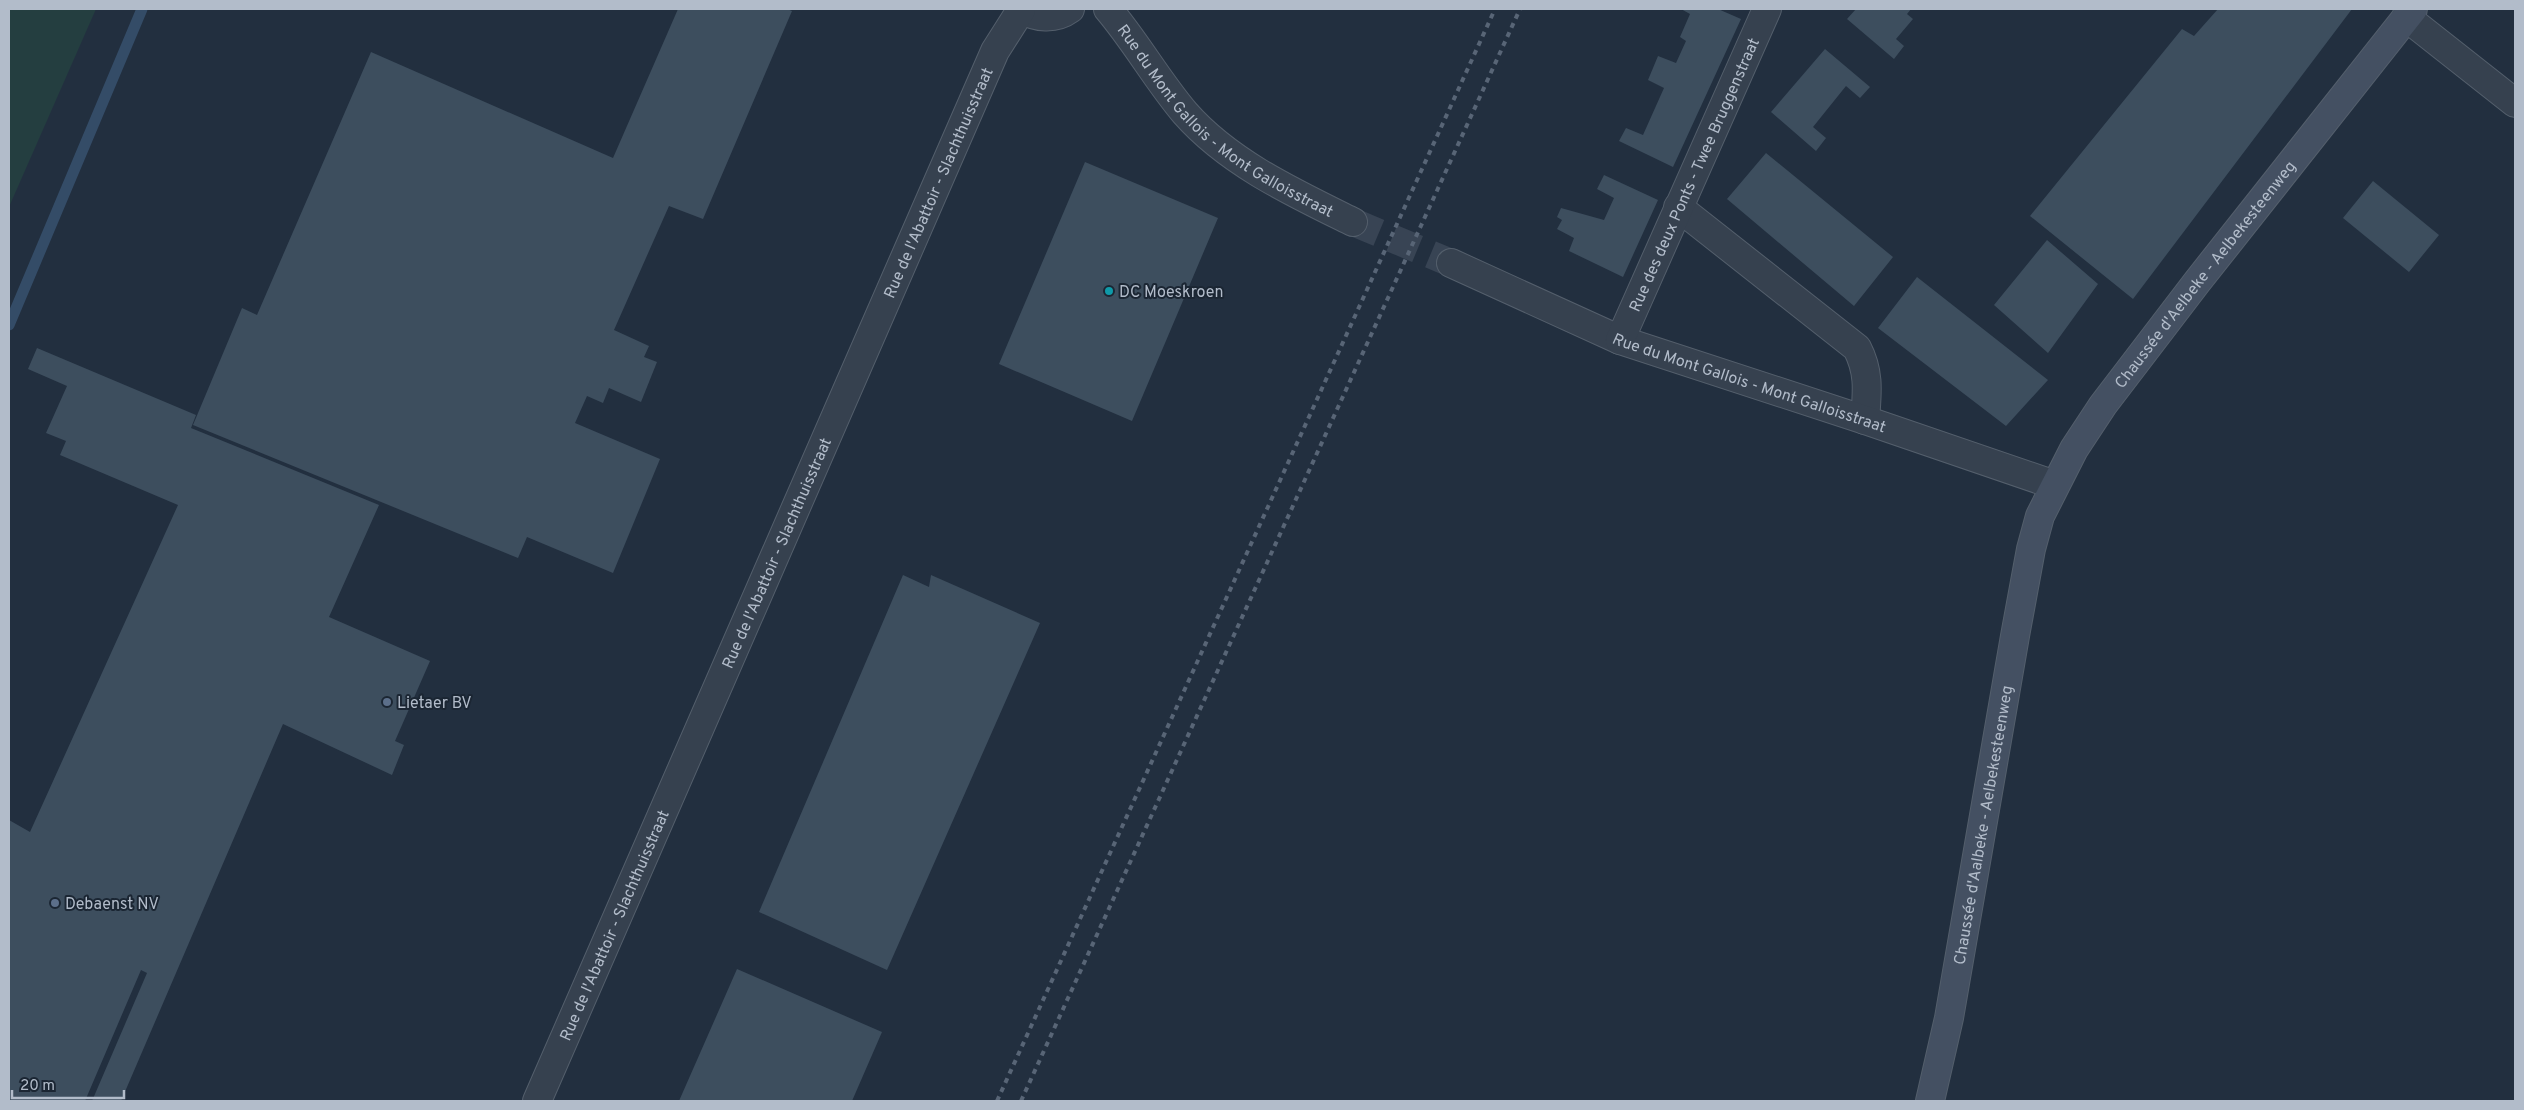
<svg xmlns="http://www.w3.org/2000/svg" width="2524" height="1110" viewBox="0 0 2524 1110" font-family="Overpass,sans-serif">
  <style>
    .green { fill: #243e40 }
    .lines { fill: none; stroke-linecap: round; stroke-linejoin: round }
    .stream { stroke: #344c67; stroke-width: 11 }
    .building { fill: #3d4e5e }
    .street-tunnel { stroke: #384454; stroke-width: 28; stroke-dasharray: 28 14; stroke-linecap: butt }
    .street-casing { stroke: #545f6c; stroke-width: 30 }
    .secondary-casing { stroke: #545f6c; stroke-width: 30 }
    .street { stroke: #36414f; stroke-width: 28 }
    .secondary { stroke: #445062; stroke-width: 28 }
    .rail { stroke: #586576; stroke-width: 4; stroke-dasharray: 5 5; stroke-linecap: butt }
    .culture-dot { fill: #0f9aa8; stroke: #1b2633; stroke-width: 2 }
    .service-dot { fill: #5c6f8a; stroke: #1b2633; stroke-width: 2 }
    .labels { text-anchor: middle; stroke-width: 4; stroke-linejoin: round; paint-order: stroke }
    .street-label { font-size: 16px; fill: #b2bcca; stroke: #1b2633 }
    .poi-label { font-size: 16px; fill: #b2bcca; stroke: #1b2633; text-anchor: start }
  </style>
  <rect width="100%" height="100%" fill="#222f3f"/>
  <path class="green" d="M9 9H96L9 207Z"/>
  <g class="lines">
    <path class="stream" d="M9 325 142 9"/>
  </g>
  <path class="building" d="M678 9H787L792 11 703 219 669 206 614 330 649 346 644 357 657 362 641 402 609 388 603 403 587 396 575 423 660 459 613 573 527 537 518 558 193 425 242 308 257 315 371 52 613 158Z
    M1681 9H1718L1741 19 1673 167 1619 141 1626 128 1643 135 1664 88 1648 80 1658 56 1676 63 1686 41 1680 37 1690 14Z
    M1856 9H1911L1907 14 1913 19 1896 39 1904 46 1894 59 1847 19Z
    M2218 9H2352L2133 299 2030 216 2182 29 2194 36Z
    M1825 49 1870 87 1860 98 1846 86 1813 127 1826 138 1816 151 1771 112Z
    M1766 153 1893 257 1854 306 1727 199Z
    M1085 162 1218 218 1132 421 999 364Z
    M1604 175 1658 200 1623 277 1569 251 1574 238 1557 229 1562 220 1557 217 1561 208 1604 220 1614 198 1597 189Z
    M2373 181 2439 235 2409 272 2343 218Z
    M2047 240 2098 284 2048 353 1994 305Z
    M1917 277 2048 380 2006 426 1878 328Z
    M37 348 196 415 191 428 379 505 329 617 430 661 395 741 404 745 392 775 283 724 121 1101H92L147 973 141 970 85 1101H9V820L30 832 178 505 60 455 66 441 46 433 67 386 28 369Z
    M903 575 929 587 931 575 1040 623 887 970 759 912Z
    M737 969 882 1032 852 1101H679Z"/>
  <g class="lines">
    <path class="street-tunnel" d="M1353 222 1451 263"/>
    <g class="street-casing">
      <g id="street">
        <path d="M1021 9C1036 18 1055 20 1070 9"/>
        <path id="s1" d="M1108 9C1136 42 1157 80 1185 113 1229 163 1294 193 1353 222"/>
        <path d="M2406 17 2515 103"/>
        <path d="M1678 207 1857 348C1870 373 1867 393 1865 420"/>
        <path id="s2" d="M1451 263 1620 340 1865 420 2055 485"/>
        <path id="s3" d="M1620 340 1767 9"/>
        <path id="s4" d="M537 1101 995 51 1021 10"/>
      </g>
    </g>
    <g class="secondary-casing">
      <g id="secondary">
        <path id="s5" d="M1930 1101 1949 1018 2015 636 2031 549 2040 516 2074 449 2103 405 2197 282 2413 9"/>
      </g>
    </g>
    <use href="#street" class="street"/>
    <use href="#secondary" class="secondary"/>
    <path class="rail" d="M997 1101 1495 9
      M1021 1101 1520 9"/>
  </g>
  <circle class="culture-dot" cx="1109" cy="291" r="5"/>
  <g class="service-dot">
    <circle cx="387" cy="702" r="5"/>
    <circle cx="55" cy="903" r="5"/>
  </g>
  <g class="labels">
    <g class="street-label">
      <text dy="6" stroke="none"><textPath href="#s1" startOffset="165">Rue du Mont Gallois - Mont Galloisstraat</textPath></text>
      <text dy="6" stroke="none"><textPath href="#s3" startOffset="181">Rue des deux Ponts - Twee Bruggenstraat</textPath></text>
      <text dy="6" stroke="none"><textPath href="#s4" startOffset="1002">Rue de l'Abattoir - Slachthuisstraat</textPath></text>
      <text dy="6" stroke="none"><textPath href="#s5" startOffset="889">Chaussée d'Aelbeke - Aelbekesteenweg</textPath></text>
      <text dy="6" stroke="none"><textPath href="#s2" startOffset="322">Rue du Mont Gallois - Mont Galloisstraat</textPath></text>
      <text dy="6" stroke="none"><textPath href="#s4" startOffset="598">Rue de l'Abattoir - Slachthuisstraat</textPath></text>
      <text dy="6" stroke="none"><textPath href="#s5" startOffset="281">Chaussée d'Aalbeke - Aelbekesteenweg</textPath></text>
      <text dy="6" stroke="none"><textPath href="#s4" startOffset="192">Rue de l'Abattoir - Slachthuisstraat</textPath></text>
    </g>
    <g class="poi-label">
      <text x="1119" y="297">DC Moeskroen</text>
      <text x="397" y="708">Lietaer BV</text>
      <text x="65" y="909">Debaenst NV</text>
    </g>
  </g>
  <rect width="2524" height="1110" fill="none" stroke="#b2bcca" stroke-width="20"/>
  <path d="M12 1090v8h112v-8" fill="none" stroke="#b2bcca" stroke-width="2.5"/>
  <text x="20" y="1090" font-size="15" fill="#b2bcca" stroke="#1b2633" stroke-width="4" paint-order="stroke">20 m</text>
</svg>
